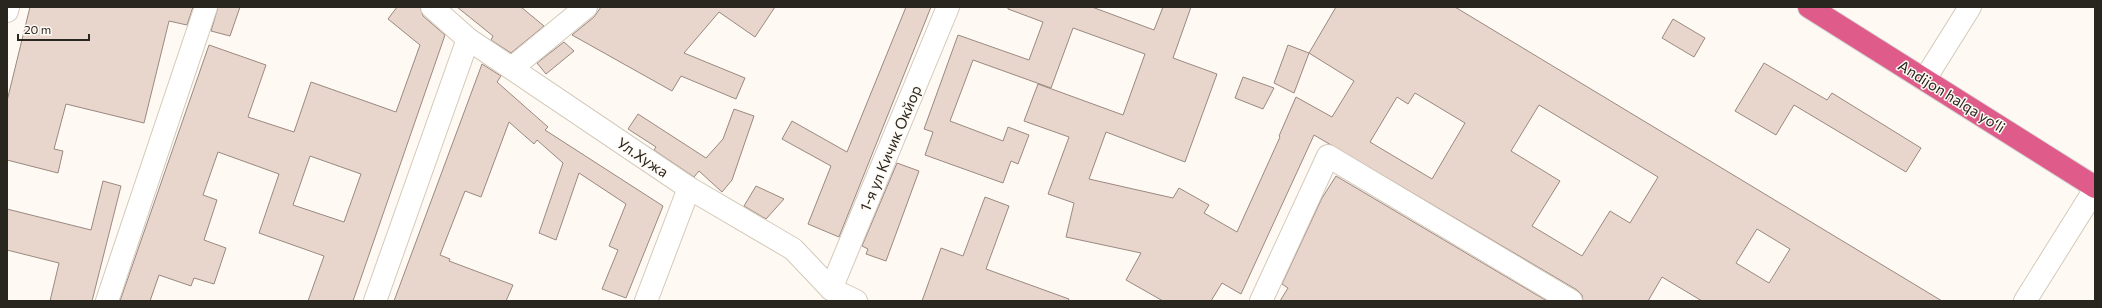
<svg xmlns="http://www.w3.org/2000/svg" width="2102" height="308" font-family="Commissioner,sans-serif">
	<rect width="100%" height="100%" fill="#fefaf3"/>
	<g fill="#e8d5cc" stroke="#9a8980" fill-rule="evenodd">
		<polygon points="30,7 193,7 187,25 169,21 144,123 66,104 54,149 63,151 58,173 7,160 7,101"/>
		<polygon points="218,7 240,7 230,36 211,31"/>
		<path d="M 397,7 L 420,7 L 423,16 L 445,35 L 353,301 L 308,301 L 324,256 L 259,233 L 279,174 L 218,152 L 203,195 L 217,200 L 204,240 L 226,248 L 214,284 L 194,278 L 191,286 L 159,275 L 150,301 L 120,301 L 209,45 L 266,65 L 248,117 L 294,132 L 311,82 L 396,112 L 420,45 L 388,19 ZM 310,156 L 361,174 L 344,222 L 293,205 Z"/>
		<polygon points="457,7 521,7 544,26 511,53 491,40 493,36"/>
		<polygon points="601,7 775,7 755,37 719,12 684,53 745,78 736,99 681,76 672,91 572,35 594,17"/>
		<polygon points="906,7 931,7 839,237 808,224 831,166 782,139 792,121 847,152"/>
		<path d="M 1008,7 L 1092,7 L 1154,30 L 1163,7 L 1191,7 L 1173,58 L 1217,74 L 1185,162 L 1106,132 L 1089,179 L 1173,198 L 1179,188 L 1209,205 L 1204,213 L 1237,232 L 1280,137 L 1279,136 L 1296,97 L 1332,117 L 1354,81 L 1309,53 L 1336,7 L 1455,7 L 1942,301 L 1702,301 L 1662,277 L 1648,301 L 1583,301 L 1582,295 L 1577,290 L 1314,135 L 1241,294 L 1222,283 L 1211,301 L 1163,301 L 1126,280 L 1141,253 L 1066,237 L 1074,203 L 1048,194 L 1069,137 L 1024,121 L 1038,84 L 1123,115 L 1145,54 L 1073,28 L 1051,88 L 973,60 L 950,121 L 1003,141 L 1008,127 L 1029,135 L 1018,164 L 1011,161 L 1003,183 L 925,155 L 933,132 L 924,129 L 958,35 L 1029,60 L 1043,22 L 1008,9 ZM 1415,93 L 1465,123 L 1432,179 L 1370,142 L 1397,97 L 1408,104 ZM 1539,105 L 1658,177 L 1630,223 L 1610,211 L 1582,256 L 1532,226 L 1560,181 L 1511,151 ZM 1757,229 L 1790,249 L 1769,283 L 1736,263 Z"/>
		<polygon points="1673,19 1705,38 1694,57 1662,38"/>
		<polygon points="564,42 574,51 546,74 537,63"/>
		<polygon points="1288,45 1309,53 1294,93 1274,83"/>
		<polygon points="1764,63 1827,100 1832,93 1921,148 1906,172 1794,105 1776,135 1735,111"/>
		<polygon points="482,64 501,76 497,82 548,127 545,130 663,206 626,298 602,289 618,250 609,246 626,204 579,173 556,240 539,233 563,163 537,140 534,144 509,122 481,197 465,191 440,255 450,259 449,261 513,285 506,301 394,301"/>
		<polygon points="1243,77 1274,88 1263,109 1235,98"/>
		<polygon points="734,109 754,116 732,180 722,192 699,171 694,177 654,150 656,147 628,129 638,114 706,158 723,139"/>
		<polygon points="897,163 919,171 886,261 866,254 868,249 862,246"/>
		<polygon points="1336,176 1547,301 1280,301 1288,288 1282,284 1322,198"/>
		<polygon points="103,181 121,186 92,301 50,301 59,263 7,250 7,209 91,230"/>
		<polygon points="756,186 784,199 766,219 744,206"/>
		<polygon points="985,197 1009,206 986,269 1069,299 1068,301 922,301 941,248 963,256"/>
	</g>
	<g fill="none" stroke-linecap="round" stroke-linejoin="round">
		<g stroke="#d4c9ba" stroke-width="24">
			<g id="minor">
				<polyline points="432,7 468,39 689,188 793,249 831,289 856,301"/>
				<polyline points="7,11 8,7"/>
				<polyline points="512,68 586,7"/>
				<polyline points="1925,79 1970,7"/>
				<polyline points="831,289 948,7"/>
				<polyline points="107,301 206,7"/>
				<polyline points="375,301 468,39"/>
				<polyline points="646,301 689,188"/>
				<polyline points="1261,301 1328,156 1571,301"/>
				<polyline points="2025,301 2095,189"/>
			</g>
		</g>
		<g stroke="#d8d8d7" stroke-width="24">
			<polyline id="highway" points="1809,7 2095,187"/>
		</g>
		<use href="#minor" stroke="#fff" stroke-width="22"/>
		<use href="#highway" stroke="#df5b89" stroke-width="22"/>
	</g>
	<g text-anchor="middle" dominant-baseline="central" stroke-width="3" stroke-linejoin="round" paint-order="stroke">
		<g font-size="15" fill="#29251f" stroke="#fefaf3">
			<text transform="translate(1952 96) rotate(32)">Andijon halqa yo‘li</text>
			<text transform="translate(890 148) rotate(-67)">1-я ул Кичик Окйор</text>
			<text transform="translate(643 157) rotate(34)">Ул.Хужа</text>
		</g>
	</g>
	<rect width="2102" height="308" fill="none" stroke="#29251f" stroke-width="16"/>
	<path d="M18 34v6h71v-6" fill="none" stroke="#29251f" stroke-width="2"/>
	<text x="24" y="34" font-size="12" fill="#29251f" stroke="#fefaf3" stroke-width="3" paint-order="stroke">20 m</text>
</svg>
